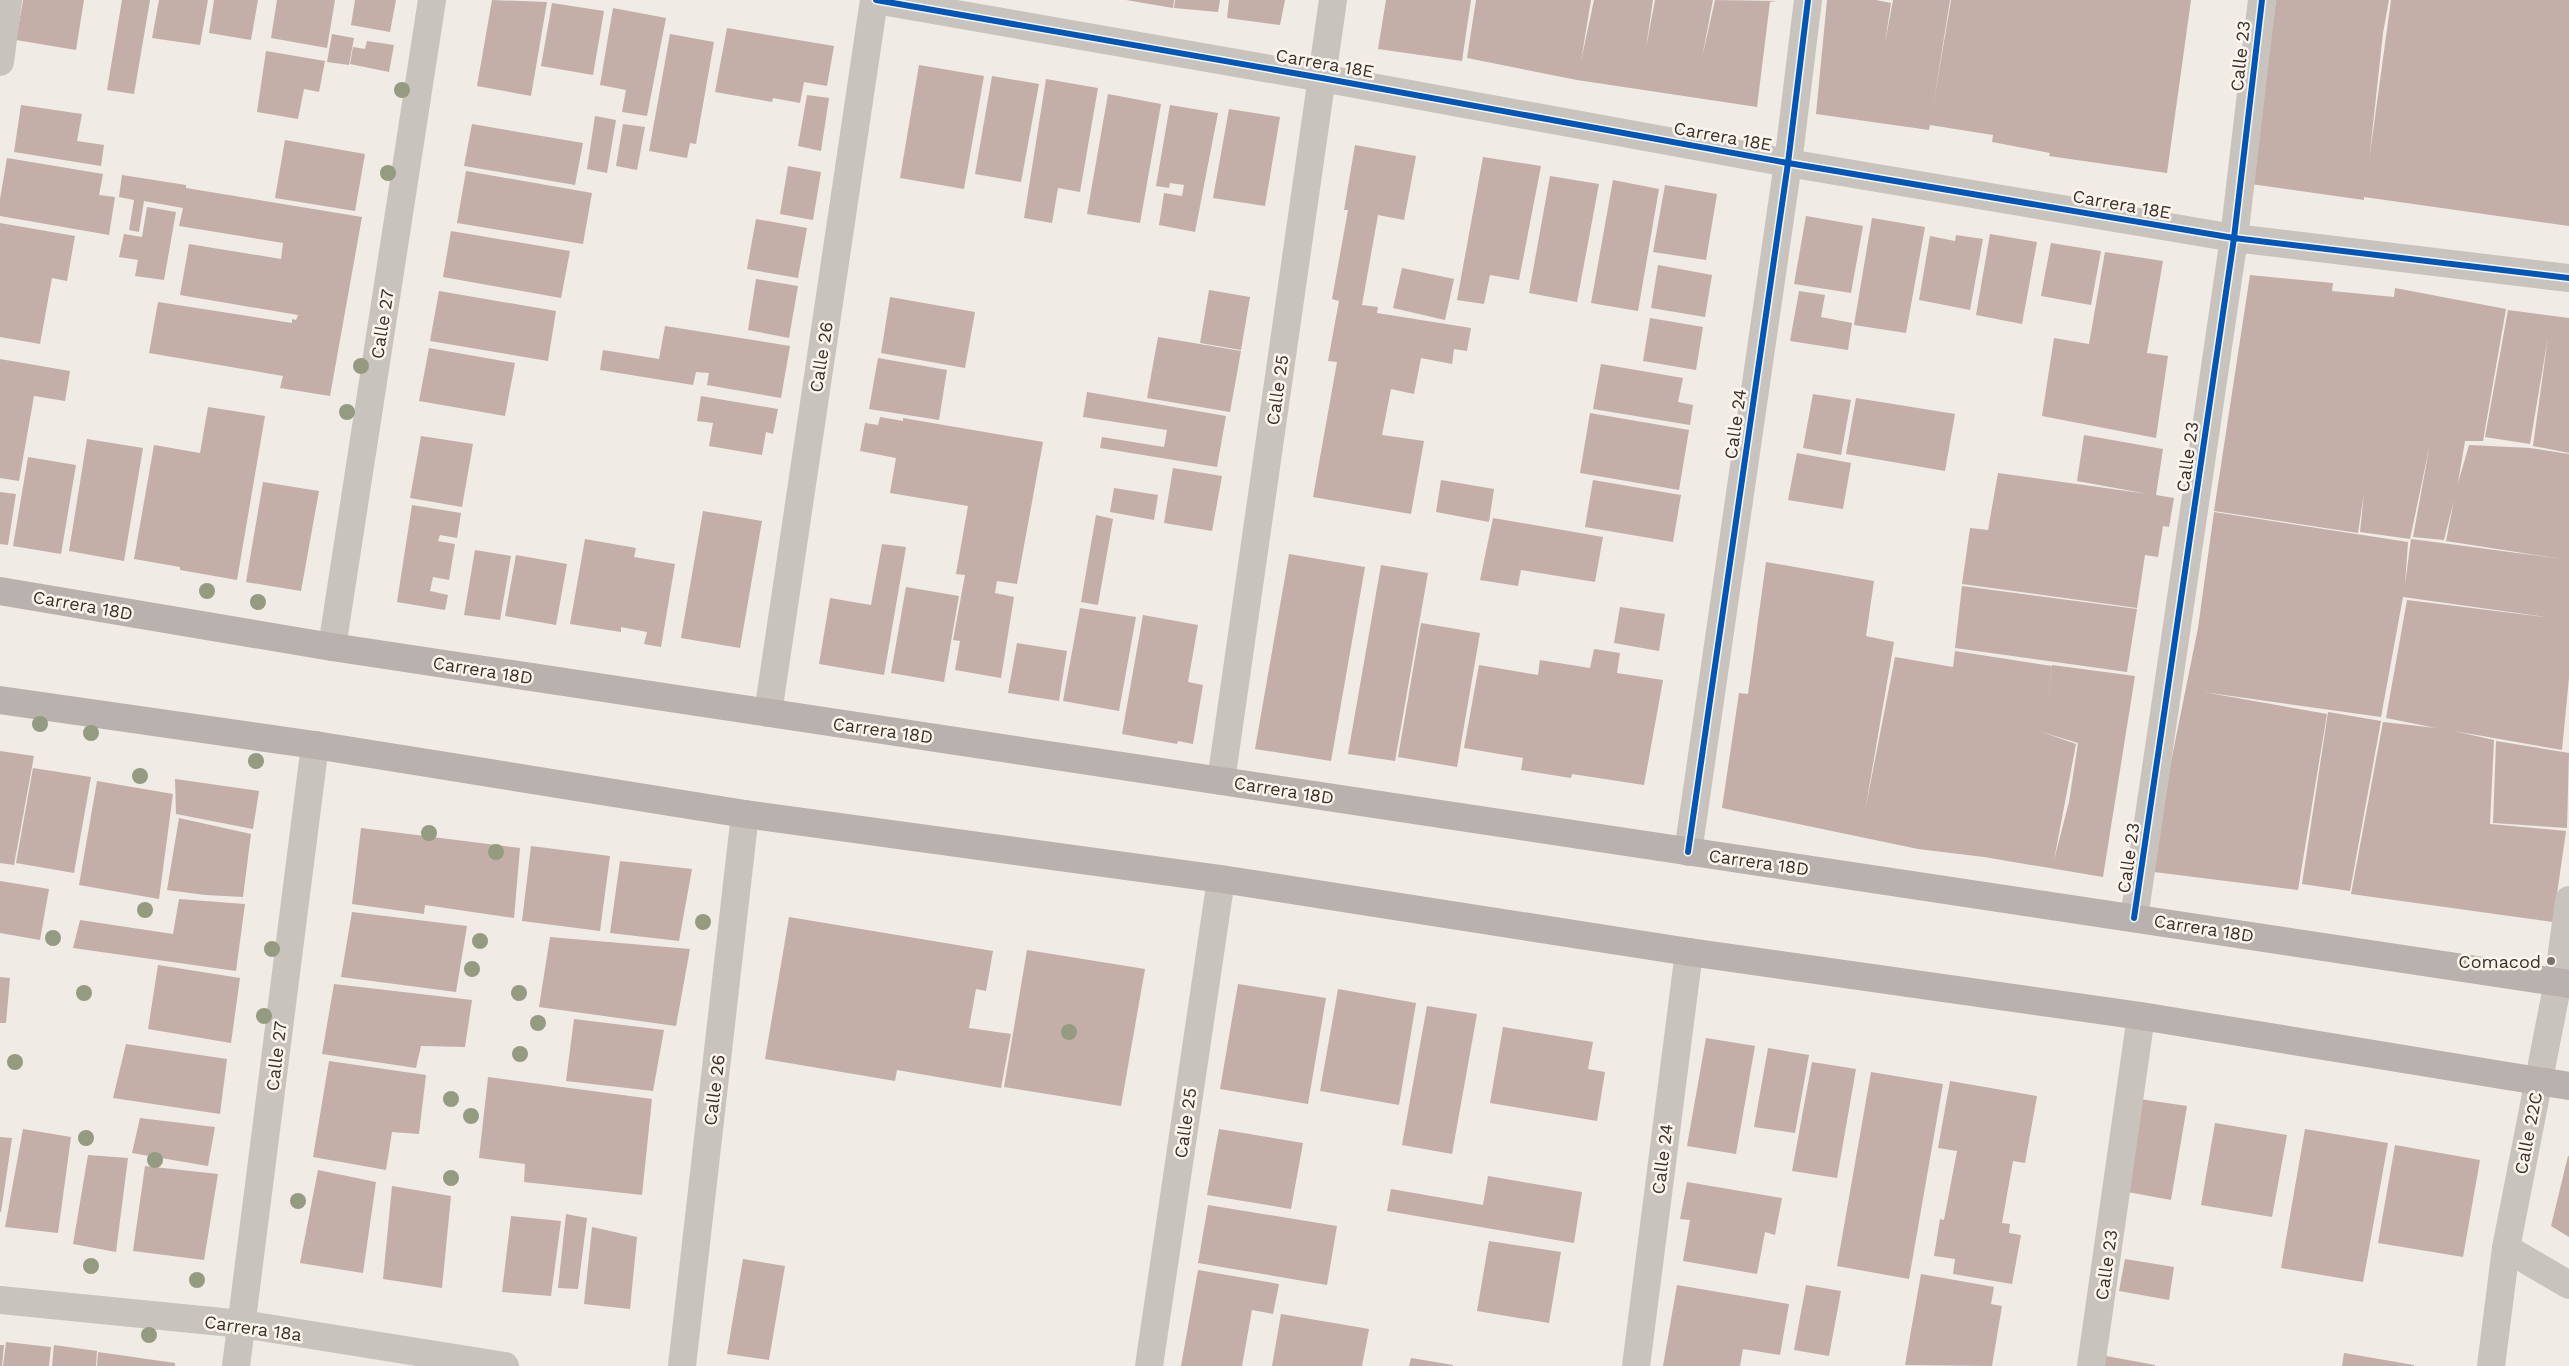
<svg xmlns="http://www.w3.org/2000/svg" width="2569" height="1366" font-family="'Work Sans',sans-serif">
	<rect width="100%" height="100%" fill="#f0ebe5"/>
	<g fill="#c3afa7" fill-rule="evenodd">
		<polygon points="23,0 84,0 76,50 16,40"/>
		<polygon points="122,0 150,0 134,94 107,90"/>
		<polygon points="159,0 208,0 200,45 152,38"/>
		<polygon points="214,0 258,0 251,40 209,33"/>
		<polygon points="277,0 335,0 327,48 271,38"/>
		<polygon points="355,0 396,0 390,32 351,25"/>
		<polygon points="492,0 547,2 531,96 477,86"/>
		<polygon points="1126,0 1174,0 1173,8"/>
		<polygon points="1175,0 1220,0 1218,12 1174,8"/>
		<polygon points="1229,0 1285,0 1280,25 1227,18"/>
		<polygon points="1386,0 1471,0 1462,61 1378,49"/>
		<polygon points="1476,0 1591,0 1581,61 1594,0 1653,0 1646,48 1655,0 1713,0 1702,58 1715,0 1777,1 1770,2 1757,107 1577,80 1467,58"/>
		<polygon points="1827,0 1876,0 1891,3 1885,43 1893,0 1950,0 1933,107 1951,0 2191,0 2167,173 2049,156 2050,153 1992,142 1993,135 1930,125 1929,130 1816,114"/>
		<polygon points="2276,0 2389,0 2383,33 2369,161 2391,0 2569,0 2569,226 2364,197 2364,200 2251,184"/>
		<polygon points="552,3 604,11 593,75 541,66"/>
		<polygon points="613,8 666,18 647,116 622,112 626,90 600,85"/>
		<polygon points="727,28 834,46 827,86 804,82 800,103 773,98 772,102 715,92"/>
		<polygon points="332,34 354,38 349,65 327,62"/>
		<polygon points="670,34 714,42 696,144 690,143 687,158 649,151"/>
		<polygon points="367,41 394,45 389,72 350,64 353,47 365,49"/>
		<polygon points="266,51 325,61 319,92 304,89 298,119 257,112"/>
		<polygon points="919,65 984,76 964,189 900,178"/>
		<polygon points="992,76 1039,84 1021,182 975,174"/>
		<polygon points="1046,79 1098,88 1080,192 1058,188 1052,223 1024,218"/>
		<polygon points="1108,94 1161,104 1140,223 1087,214"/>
		<polygon points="807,95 829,98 821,151 798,146"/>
		<polygon points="21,105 82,114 77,141 104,145 101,166 14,152"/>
		<polygon points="1170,105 1218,113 1195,232 1159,225 1164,193 1182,196 1184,185 1170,183 1169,188 1156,186"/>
		<polygon points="1229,109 1280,117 1265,206 1213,198"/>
		<polygon points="595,116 616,120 607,173 587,169"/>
		<polygon points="472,124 583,143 575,185 464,166"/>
		<polygon points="623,124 645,127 637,170 616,166"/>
		<polygon points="285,140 365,154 355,211 275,198"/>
		<polygon points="1355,145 1416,156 1404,220 1378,215 1362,305 1378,307 1377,313 1471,328 1467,351 1454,349 1452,364 1421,358 1414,394 1391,389 1382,435 1424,441 1411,514 1313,497 1337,362 1328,361 1339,301 1332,299 1348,210 1344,210"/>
		<polygon points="1483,157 1541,166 1519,280 1490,275 1484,304 1457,300"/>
		<polygon points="7,158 103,174 99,195 115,197 109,235 0,216 0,199"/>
		<polygon points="788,166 821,172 813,220 780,214"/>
		<polygon points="466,171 592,193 583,244 457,223"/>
		<polygon points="122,175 186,185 186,188 362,217 330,396 280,388 283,376 149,353 158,302 292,323 292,319 296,320 298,315 180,295 189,244 281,259 283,243 179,226 183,208 144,201 139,232 129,230 134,200 119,197"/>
		<polygon points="1550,176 1599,184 1577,302 1529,293"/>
		<polygon points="1613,180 1659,189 1638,311 1591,303"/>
		<polygon points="1665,185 1717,194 1706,260 1653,252"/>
		<polygon points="147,207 176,212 164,280 135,276 138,260 119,257 124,234 142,237"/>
		<polygon points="1806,216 1863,226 1851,293 1794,284"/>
		<polygon points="1872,218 1925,227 1906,333 1854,325"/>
		<polygon points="756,219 807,228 798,278 747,269"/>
		<polygon points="0,223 75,236 67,281 52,278 40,344 0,337"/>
		<polygon points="451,231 570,251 561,298 443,277"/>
		<polygon points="1990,234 2037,242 2022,324 1976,315"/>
		<polygon points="1956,235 1983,239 1970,310 1919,300 1930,236 1955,241"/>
		<polygon points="2051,243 2101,251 2091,305 2041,296"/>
		<polygon points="2105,252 2163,261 2147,353 2168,356 2156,438 2042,416 2054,338 2089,344"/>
		<polygon points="1658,265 1712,275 1705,317 1651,308"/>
		<polygon points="1402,268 1454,279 1445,320 1393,308"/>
		<polygon points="2250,275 2333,283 2332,291 2394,297 2395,288 2506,309 2483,441 2465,441 2458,483 2469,445 2530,448 2569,454 2569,678 2562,750 2454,731 2494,740 2490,824 2566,831 2553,922 2351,894 2383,722 2436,728 2386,718 2407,600 2545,617 2403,597 2381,717 2203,692 2327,714 2298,890 2154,872 2171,762 2198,628 2214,512 2408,542 2405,585 2411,539 2562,559 2446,541 2454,500 2444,540 2413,537 2430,444 2410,539 2360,532 2364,493 2358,533 2214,511"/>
		<polygon points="756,279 798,286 789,338 748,330"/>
		<polygon points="1209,290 1250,297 1241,350 1200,343"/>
		<polygon points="439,291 556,311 548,361 430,341"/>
		<polygon points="1799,291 1825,295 1821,317 1852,323 1848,350 1790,341"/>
		<polygon points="890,297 975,312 965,368 881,353"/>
		<polygon points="2508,310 2569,318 2569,453 2533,446 2548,337 2530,444 2485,437"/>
		<polygon points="1650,318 1703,327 1696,370 1643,361"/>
		<polygon points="665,326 790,346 781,398 707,385 709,373 696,372 693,385 600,370 603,350 659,359"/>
		<polygon points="1158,337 1241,351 1230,412 1147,398"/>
		<polygon points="429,348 515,363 505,416 419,401"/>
		<polygon points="878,358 947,370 939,420 869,409"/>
		<polygon points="0,359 70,371 65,401 34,396 19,481 0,478"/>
		<polygon points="1601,364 1683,378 1678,402 1693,405 1690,425 1593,409"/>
		<polygon points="1087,392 1226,416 1217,467 1100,448 1102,437 1164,447 1167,430 1083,417"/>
		<polygon points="1813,394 1851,400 1841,455 1803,448"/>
		<polygon points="701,396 778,409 773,434 766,432 762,455 709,446 713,423 697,421"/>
		<polygon points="1856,398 1955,414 1945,471 1846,454"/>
		<polygon points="208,407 265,416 237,580 180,570 180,567 134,559 154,445 200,453"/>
		<polygon points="1590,413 1689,430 1679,490 1580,473"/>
		<polygon points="880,417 903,421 903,418 1043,442 1017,584 997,581 995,593 1014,597 1001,678 955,670 960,641 953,640 965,575 956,574 968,506 890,493 896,458 860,451 865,423 878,425"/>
		<polygon points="2084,435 2163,449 2156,495 2174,498 2169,527 2163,526 2158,557 2145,555 2137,608 1962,584 1970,528 1988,530 1998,473 2148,494 2077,481"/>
		<polygon points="421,436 473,444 462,507 410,498"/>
		<polygon points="87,439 143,448 124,561 69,551"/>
		<polygon points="1797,453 1851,463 1843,509 1788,500"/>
		<polygon points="28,457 76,465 61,554 13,546"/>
		<polygon points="1173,468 1222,476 1212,531 1164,523"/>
		<polygon points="1441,480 1494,489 1489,522 1436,512"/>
		<polygon points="1593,480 1681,495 1673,542 1585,527"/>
		<polygon points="263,482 319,491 301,591 246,582"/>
		<polygon points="1114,488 1158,495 1154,520 1110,512"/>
		<polygon points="0,492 16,494 8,545 0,544"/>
		<polygon points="412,505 461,513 457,538 440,535 438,541 455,544 449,580 433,577 430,591 448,595 445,610 397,602"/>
		<polygon points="703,511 762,521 740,648 681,638"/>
		<polygon points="1096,515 1113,519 1098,605 1081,602"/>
		<polygon points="1493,518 1603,537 1595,582 1521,570 1518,586 1480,580"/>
		<polygon points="585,539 636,548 634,557 675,564 661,647 644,644 647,632 621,627 621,632 570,624"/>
		<polygon points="882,544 906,547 884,675 819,664 830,598 871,605"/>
		<polygon points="475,550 511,556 500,620 464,615"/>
		<polygon points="1289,554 1365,567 1331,761 1255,749"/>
		<polygon points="516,555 567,564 556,625 505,616"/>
		<path d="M 1766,562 L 1874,581 L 1866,636 L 1894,642 L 1865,811 L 1895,657 L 1953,667 L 1955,651 L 2052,666 L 2047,704 L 2052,665 L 2135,676 L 2103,877 L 1984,857 L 1918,849 L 1722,808 L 1739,693 L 1748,694 ZM 2042,732 L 2078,743 L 2069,802 L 2054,860 L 2076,744 Z"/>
		<polygon points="1381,565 1428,573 1395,761 1348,754"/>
		<polygon points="1962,586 2137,609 2127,672 1955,648"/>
		<polygon points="906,587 959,596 944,682 891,673"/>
		<polygon points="1620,607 1665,614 1659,651 1614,643"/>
		<polygon points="1080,608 1136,617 1119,711 1063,701"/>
		<polygon points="1143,615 1198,625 1188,682 1203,685 1193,744 1178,741 1177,744 1122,734"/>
		<polygon points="1421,623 1480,633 1457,767 1398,757"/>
		<polygon points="1017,643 1067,651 1059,701 1008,693"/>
		<polygon points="1594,649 1620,653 1617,673 1663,680 1644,785 1572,774 1571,778 1521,770 1523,758 1464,748 1479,665 1538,675 1540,660 1590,668"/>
		<polygon points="2328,712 2381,721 2350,891 2302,884"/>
		<polygon points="2496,741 2569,753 2567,828 2493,823"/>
		<polygon points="0,751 34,756 14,865 0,863"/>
		<polygon points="33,768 91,777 74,873 16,863"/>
		<polygon points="175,779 259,791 253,829 176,814"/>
		<polygon points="97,781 173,794 159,899 79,885"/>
		<polygon points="179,818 251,834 243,897 205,895 167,890"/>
		<polygon points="361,828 520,848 514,918 425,905 424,914 352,904"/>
		<polygon points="531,846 610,856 600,931 522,921"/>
		<polygon points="620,861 692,869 679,941 610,933"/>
		<polygon points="0,881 49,889 40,940 0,933"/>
		<polygon points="179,899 245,904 236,971 73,948 80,920 173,934"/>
		<polygon points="352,912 467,926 456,992 341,977"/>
		<polygon points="789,917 993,951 986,991 976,989 969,1028 1011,1034 1001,1088 897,1070 895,1081 765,1059"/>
		<polygon points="550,937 690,949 676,1026 539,1007"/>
		<polygon points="1027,950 1145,969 1121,1106 1004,1087"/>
		<polygon points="158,965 240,978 231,1043 148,1029"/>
		<polygon points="0,977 10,978 6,1023 0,1023"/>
		<polygon points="334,984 472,1000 465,1047 421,1046 416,1068 322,1054"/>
		<polygon points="1238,984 1326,998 1308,1104 1220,1089"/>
		<polygon points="1338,989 1416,1003 1399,1105 1320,1091"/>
		<polygon points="1427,1006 1477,1014 1452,1154 1402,1145"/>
		<polygon points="574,1019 664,1030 653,1091 566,1081"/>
		<polygon points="1503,1027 1593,1042 1588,1069 1605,1072 1597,1121 1490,1103"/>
		<polygon points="1706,1038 1755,1046 1736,1154 1687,1146"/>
		<polygon points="126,1044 227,1059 220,1114 113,1098"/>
		<polygon points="1768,1048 1809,1055 1795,1133 1754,1127"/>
		<polygon points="329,1061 426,1075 419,1134 392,1132 386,1170 313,1157"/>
		<polygon points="1812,1062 1856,1069 1837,1178 1792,1171"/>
		<polygon points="1871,1072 1943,1084 1909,1279 1837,1266"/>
		<polygon points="488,1077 652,1099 642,1195 524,1182 525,1164 479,1158"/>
		<polygon points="1950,1081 2037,1096 2025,1163 2013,1161 2002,1223 2010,1224 2009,1233 2021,1235 2012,1284 1953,1274 1955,1259 1934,1256 1940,1219 1944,1220 1957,1151 1938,1148"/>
		<polygon points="2133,1098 2187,1106 2171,1200 2117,1190"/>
		<polygon points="140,1118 215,1127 208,1166 132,1153"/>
		<polygon points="2215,1123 2287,1135 2272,1217 2201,1205"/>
		<polygon points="23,1129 71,1137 58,1233 5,1227"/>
		<polygon points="1219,1129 1303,1143 1291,1209 1207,1195"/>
		<polygon points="2305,1129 2388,1143 2363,1282 2281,1268"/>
		<polygon points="0,1137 12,1138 1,1212 0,1212"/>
		<polygon points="2395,1145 2480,1160 2463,1257 2378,1243"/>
		<polygon points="88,1155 128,1158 116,1252 73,1244"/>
		<polygon points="2568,1156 2569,1156 2569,1237 2551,1226"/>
		<polygon points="145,1166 218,1174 204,1260 133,1251"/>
		<polygon points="318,1170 376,1182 363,1273 300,1263"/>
		<polygon points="1488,1176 1582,1192 1574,1243 1387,1211 1391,1189 1483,1205"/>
		<polygon points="1687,1182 1782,1198 1775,1235 1765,1232 1757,1274 1683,1261 1690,1220 1680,1219"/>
		<polygon points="392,1186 451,1196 442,1288 383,1279"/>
		<polygon points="1208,1205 1337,1226 1327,1285 1198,1263"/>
		<polygon points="566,1214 587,1218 578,1289 558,1288"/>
		<polygon points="511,1216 561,1221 551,1296 502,1292"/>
		<polygon points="592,1227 637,1237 630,1309 584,1304"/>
		<polygon points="1489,1241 1561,1252 1549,1323 1477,1311"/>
		<polygon points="743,1259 785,1266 769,1360 727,1354"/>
		<polygon points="2125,1259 2174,1267 2169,1300 2119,1291"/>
		<polygon points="1198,1270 1279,1284 1273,1314 1252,1310 1242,1366 1181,1366"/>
		<polygon points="1921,1274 1994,1287 1991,1304 2002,1306 1992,1366 1905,1365"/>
		<polygon points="1677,1285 1789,1304 1780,1355 1743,1349 1740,1366 1663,1366"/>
		<polygon points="1806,1285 1841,1291 1829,1356 1794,1350"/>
		<polygon points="1281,1314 1369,1329 1362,1366 1272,1366"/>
		<polygon points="6,1342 51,1347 49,1366 3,1366"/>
		<polygon points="0,1345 4,1345 2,1366 0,1366"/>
		<polygon points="54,1345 97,1351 96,1366 52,1366"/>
		<polygon points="98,1352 175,1363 175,1366 97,1366"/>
		<polygon points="2344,1353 2414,1365 2414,1366 2342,1366"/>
		<polygon points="2106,1356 2155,1365 2155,1366 2104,1366"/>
		<polygon points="1411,1358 1453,1365 1453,1366 1409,1366"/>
	</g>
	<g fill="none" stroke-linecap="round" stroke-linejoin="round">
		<g stroke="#c9c3be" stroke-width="28">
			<polyline points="876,0 1322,78 1788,163 2234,238 2569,278"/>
			<polyline points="0,62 8,0"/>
			<polyline points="332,647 432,0"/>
			<polyline points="768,713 874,0"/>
			<polyline points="1221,781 1333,0"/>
			<polyline points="1688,852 1788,163 1808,0"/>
			<polyline points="2134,918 2234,238 2262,0"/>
			<polyline points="2506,1248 2569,1285"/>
			<polyline points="0,1300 242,1324 505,1366"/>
			<polyline points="236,1366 315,745"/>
			<polyline points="682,1366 745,814"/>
			<polyline points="1149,1366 1221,879"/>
			<polyline points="1636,1366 1689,952"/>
			<polyline points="2091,1366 2141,1016"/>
			<polyline points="2491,1366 2506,1248 2558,982 2569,900"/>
		</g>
		<g stroke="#b8b1ad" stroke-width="28">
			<polyline points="0,591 332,647 2569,984"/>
			<polyline points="0,700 315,745 745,814 1221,879 1689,952 2141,1016 2569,1086"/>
		</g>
		<g stroke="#fbf5ee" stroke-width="9">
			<g id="cycleway">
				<polyline points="876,0 1322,78 1788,163 2234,238 2569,278"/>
				<polyline points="1688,852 1788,163 1808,0"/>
				<polyline points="2134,918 2234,238 2262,0"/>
			</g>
		</g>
		<use href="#cycleway" stroke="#0057b8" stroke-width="6"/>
	</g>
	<g fill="#959b80">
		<circle cx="402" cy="90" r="8"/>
		<circle cx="388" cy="173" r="8"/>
		<circle cx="361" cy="366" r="8"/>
		<circle cx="347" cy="412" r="8"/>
		<circle cx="207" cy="591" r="8"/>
		<circle cx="258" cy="602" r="8"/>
		<circle cx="40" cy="724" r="8"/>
		<circle cx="91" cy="733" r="8"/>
		<circle cx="256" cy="761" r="8"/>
		<circle cx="140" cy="776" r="8"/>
		<circle cx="429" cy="833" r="8"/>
		<circle cx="496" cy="852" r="8"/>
		<circle cx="145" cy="910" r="8"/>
		<circle cx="703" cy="922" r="8"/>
		<circle cx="53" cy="938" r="8"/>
		<circle cx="480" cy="941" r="8"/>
		<circle cx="272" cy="949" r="8"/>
		<circle cx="472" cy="969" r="8"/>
		<circle cx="84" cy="993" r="8"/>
		<circle cx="519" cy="993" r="8"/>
		<circle cx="264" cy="1016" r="8"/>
		<circle cx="538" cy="1023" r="8"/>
		<circle cx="1069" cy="1032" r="8"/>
		<circle cx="520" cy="1054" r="8"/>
		<circle cx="15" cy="1062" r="8"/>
		<circle cx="451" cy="1099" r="8"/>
		<circle cx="471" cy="1116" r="8"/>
		<circle cx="86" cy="1138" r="8"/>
		<circle cx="155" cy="1160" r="8"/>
		<circle cx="451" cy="1178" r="8"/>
		<circle cx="298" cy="1201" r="8"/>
		<circle cx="91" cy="1266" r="8"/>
		<circle cx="197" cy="1280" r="8"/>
		<circle cx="149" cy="1335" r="8"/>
	</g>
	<circle fill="#7a716c" stroke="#fbf5ee" stroke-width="2" cx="2551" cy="961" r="5"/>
	<g text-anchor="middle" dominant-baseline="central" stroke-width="5" stroke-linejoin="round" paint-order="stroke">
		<g font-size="18" fill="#3b302b" stroke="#fbf5ee">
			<text transform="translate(2240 56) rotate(-84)">Calle 23</text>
			<text transform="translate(1325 63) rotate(10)">Carrera 18E</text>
			<text transform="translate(1723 136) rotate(10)">Carrera 18E</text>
			<text transform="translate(2122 204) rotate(10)">Carrera 18E</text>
			<text transform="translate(382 324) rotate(-81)">Calle 27</text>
			<text transform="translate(821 357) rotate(-81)">Calle 26</text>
			<text transform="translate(1277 390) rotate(-82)">Calle 25</text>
			<text transform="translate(1735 424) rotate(-82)">Calle 24</text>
			<text transform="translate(2187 457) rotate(-82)">Calle 23</text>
			<text transform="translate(83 605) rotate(10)">Carrera 18D</text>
			<text transform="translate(483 670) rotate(9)">Carrera 18D</text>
			<text transform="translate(883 730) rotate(8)">Carrera 18D</text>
			<text transform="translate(1284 790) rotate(9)">Carrera 18D</text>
			<text transform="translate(2128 858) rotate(-82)">Calle 23</text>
			<text transform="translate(1759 862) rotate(8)">Carrera 18D</text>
			<text transform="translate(2204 928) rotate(9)">Carrera 18D</text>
			<text transform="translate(276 1056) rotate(-83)">Calle 27</text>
			<text transform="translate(714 1090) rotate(-83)">Calle 26</text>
			<text transform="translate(1185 1123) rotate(-82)">Calle 25</text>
			<text transform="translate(2528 1133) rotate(-79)">Calle 22C</text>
			<text transform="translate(1662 1159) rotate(-83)">Calle 24</text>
			<text transform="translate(2106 1265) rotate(-82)">Calle 23</text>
			<text transform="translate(253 1328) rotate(8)">Carrera 18a</text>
		</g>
		<g font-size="18" fill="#3b302b" stroke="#fbf5ee" text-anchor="end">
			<text x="2541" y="961">Comacod</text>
		</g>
	</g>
</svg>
